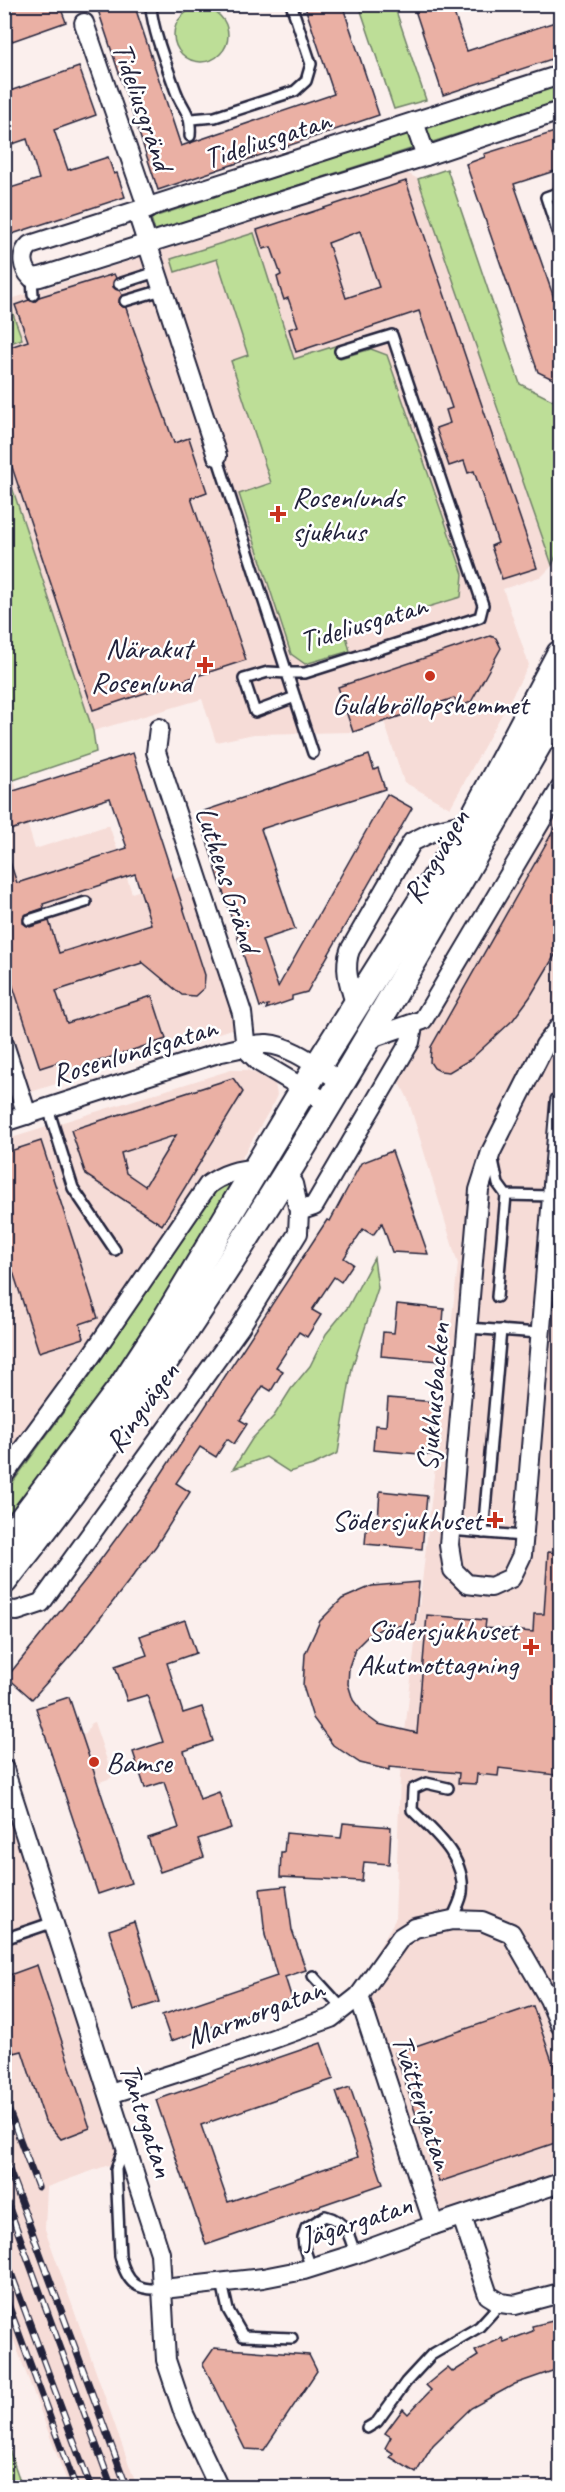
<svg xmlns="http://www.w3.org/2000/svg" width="565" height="2492" font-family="Caveat,sans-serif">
	<rect width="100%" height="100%" fill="#fbefed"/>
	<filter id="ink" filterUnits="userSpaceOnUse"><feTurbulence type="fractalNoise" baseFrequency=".0167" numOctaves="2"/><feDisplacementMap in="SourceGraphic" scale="12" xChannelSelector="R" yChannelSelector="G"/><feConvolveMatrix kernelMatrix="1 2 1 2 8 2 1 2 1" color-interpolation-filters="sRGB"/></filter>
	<g filter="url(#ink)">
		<g fill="#f6dcd7">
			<polygon points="405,172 418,179 552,566 542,576 503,589 529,665 450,808 404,782 384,721 353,732 254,734 216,742 202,699 93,731 5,463 4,345 22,338 8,300"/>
			<polygon points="560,769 560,2180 435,2226 354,1991 395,1920 400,1776 458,1264 408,1099 390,1062"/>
			<polygon points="14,780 35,849 109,825 132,893 195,872 241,1026 5,1100 4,783"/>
			<polygon points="231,1070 247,1070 261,1075 275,1083 277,1095 272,1106 229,1180 217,1187 91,1374 5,1493 5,1140"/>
			<polygon points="94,1722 112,1775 111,1778 97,1783 73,1738 86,1734 91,1723"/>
			<polygon points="4,1763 131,2157 47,2187 45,2229 137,2487 69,2487 5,2317"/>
		</g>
		<g fill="#bdde97" stroke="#708069" stroke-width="1.5">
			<polygon points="359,5 394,5 426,100 394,109"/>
			<circle cx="201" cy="35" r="27"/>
			<polygon points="560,82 560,101 155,231 151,218"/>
			<polygon points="447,169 520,384 560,404 560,547 552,565 418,179"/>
			<polygon points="254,233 294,359 335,346 340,358 371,349 387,355 463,574 461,597 345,632 350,651 305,664 291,654 239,494 271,483 231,361 248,355 217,259 175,272 171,259"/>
			<polygon points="8,300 22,339 5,345 5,301"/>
			<polygon points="4,463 93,731 96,752 5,783"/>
			<polygon points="229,1180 233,1184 110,1384 5,1523 5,1493 91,1374 217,1187"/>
			<polygon points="374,1258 378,1288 352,1368 338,1453 313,1465 289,1472 266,1457 233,1469 252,1439 274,1416 291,1389 310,1366 326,1334 348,1307"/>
			<polygon points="4,2437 5,2437 22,2487 5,2487"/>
		</g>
		<g fill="#eab0a4" stroke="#22223b" stroke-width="1.5" fill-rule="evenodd">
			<polygon points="4,4 59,4 66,22 4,44"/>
			<polygon points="96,4 134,4 181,146 334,94 304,4 342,4 379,115 158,190"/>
			<polygon points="413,4 451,4 467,51 561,20 561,56 443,95"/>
			<polygon points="79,67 96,115 54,130 68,170 108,157 114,174 117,173 125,197 9,235 4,223 4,190 39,179 27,139 4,147 4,93"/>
			<polygon points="561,130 561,169 514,184 561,318 561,383 538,372 466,164 485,157 484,154"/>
			<path d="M 406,181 L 537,568 L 502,579 L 491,546 L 498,543 L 474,471 L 468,473 L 464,461 L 449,466 L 436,428 L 450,423 L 446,410 L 452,408 L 419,311 L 296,352 L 289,329 L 298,326 L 288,298 L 284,300 L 280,288 L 277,277 L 281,275 L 271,247 L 263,249 L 257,230 ZM 360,231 L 379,287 L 346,298 L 328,243 Z"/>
			<polygon points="114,274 116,278 113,287 120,291 122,295 119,303 126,308 174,443 189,438 207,492 191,498 246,660 93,710 4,443 4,349 28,341 15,305 29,300 34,302 39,297"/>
			<polygon points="490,636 496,638 501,648 471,702 464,705 457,703 454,698 353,732 338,687"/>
			<path d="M 133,753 L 205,975 L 204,988 L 195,996 L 182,995 L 141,961 L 142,963 L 56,991 L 67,1023 L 152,996 L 166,1039 L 69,1071 L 65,1060 L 40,1068 L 4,959 L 4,856 L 8,856 L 17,883 L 127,848 L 110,798 L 4,832 L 4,794 ZM 135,874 L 151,924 L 59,953 L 49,921 L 30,927 L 23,923 L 24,915 L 44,908 L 43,904 Z"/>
			<polygon points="369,755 374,770 378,768 385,789 261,829 295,929 262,940 278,987 387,794 412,808 307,992 292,996 292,1000 266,1009 268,1005 260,1007 198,813"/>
			<polygon points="561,817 561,945 530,997 513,1020 471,1059 449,1072 440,1071 434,1068 430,1062 431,1047"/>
			<path d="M 233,1078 L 243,1092 L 162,1225 L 86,1175 L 71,1130 ZM 176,1135 L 145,1186 L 126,1173 L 121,1153 Z"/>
			<polygon points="41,1141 98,1318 80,1324 84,1338 39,1352 4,1244 4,1153"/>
			<polygon points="392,1151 428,1254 392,1252 382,1223 373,1235 363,1229 344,1258 353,1264 341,1282 334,1277 312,1310 321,1315 307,1337 299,1332 276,1367 283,1371 271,1391 263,1386 240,1420 247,1424 234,1444 227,1439 216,1457 200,1447 176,1483 190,1492 156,1546 74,1652 32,1699 7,1677 87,1578 143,1502 327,1220 330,1221 361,1163"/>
			<polygon points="397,1304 444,1309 440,1361 381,1356 383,1332 394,1333"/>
			<polygon points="388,1398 436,1402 431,1455 373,1450 375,1425 386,1426"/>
			<polygon points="380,1491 427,1496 422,1549 365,1544 367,1520 378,1520"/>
			<polygon points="548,1552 561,1553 561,1720 555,1775 499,1768 498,1776 477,1774 476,1784 458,1783 459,1773 389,1767 389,1770 360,1763 333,1745 313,1718 303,1686 305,1654 320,1621 342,1599 372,1586 419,1582 415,1624 385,1627 369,1635 355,1649 349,1667 348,1684 353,1700 363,1713 378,1724 417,1733 427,1615 486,1620 485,1628 533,1632 534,1614 544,1614"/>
			<polygon points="185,1620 196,1653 167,1663 183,1713 202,1707 213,1741 184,1751 200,1799 219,1792 231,1828 198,1839 204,1857 160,1872 148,1838 179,1828 164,1782 145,1788 133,1752 163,1742 147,1695 127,1701 115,1666 147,1655 140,1636"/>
			<polygon points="69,1697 131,1883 98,1894 36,1708"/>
			<polygon points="343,1823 391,1827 389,1864 364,1862 362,1881 280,1877 281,1852 284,1852 286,1833 341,1838"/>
			<polygon points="286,1886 292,1930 306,1970 285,1977 292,1999 171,2041 162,2015 277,1976 265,1935 260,1889"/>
			<polygon points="134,1922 159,2002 134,2010 109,1930"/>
			<polygon points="37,1965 90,2128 61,2139 45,2121 22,2051 14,2053 4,2025 4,1977"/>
			<polygon points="533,2006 561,2087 561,2141 439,2182 395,2053"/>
			<polygon points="321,2043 334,2079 201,2125 228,2202 358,2157 336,2092 350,2087 383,2184 206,2245 156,2100"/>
			<polygon points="561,2319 561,2368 515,2384 471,2408 433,2445 416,2473 390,2457 393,2453 385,2448 391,2437 385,2433 403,2409 408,2414 431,2390 426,2385 448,2367 453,2372 478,2356 475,2351 502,2338 504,2342 533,2331 532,2326"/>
			<polygon points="214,2348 309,2355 317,2371 264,2450 245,2449 224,2407 203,2364"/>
		</g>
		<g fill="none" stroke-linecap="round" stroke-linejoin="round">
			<g stroke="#22223b" stroke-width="14">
				<g id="service">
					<path d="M 155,4 L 151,8 C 154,35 166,63 175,89 C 182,110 192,111 190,136"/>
					<polyline points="191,119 215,117 295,91 306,81 311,64 291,4"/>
					<polyline points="560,192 546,197 560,240"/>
					<polyline points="32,278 33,295"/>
					<polyline points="119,284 156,272"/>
					<polyline points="125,301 162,290"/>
					<polyline points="217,456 287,673 305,673 480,617 483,605 392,335 340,351"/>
					<polyline points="295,697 255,712 244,679 268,672 287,673 313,753"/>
					<polyline points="29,920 86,902"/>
					<polyline points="48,1108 73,1188 115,1250"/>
					<polyline points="493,1160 498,1184 506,1195 552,1196"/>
					<polyline points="497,1297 506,1195"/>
					<polyline points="468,1328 539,1333"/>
					<polyline points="450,1530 523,1536"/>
					<polyline points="483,1533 501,1330"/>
					<path d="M 448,1788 L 426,1783 L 413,1789 L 412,1810 C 434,1832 466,1857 462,1893 C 461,1901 455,1911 452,1920"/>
					<polyline points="4,1939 54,1922"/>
					<polyline points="313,1976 344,2010"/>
					<path d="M 124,2147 L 116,2169 L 120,2256 C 127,2284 137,2291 163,2289"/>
					<path d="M 311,2268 L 304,2247 L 303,2238 L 306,2228 L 325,2216 C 346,2221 350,2236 355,2254"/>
					<polyline points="222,2283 228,2310 243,2336 292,2338"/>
					<polyline points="367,2428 377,2422 406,2382 431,2355 479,2327 501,2303"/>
				</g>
			</g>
			<g stroke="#22223b" stroke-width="22">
				<g id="minor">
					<polyline points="84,23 148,209"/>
					<path d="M 560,75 L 30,245 C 20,254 22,268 32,278 L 40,277 L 426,156 L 560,111"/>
					<polyline points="414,122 426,156"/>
					<polyline points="137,212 217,456"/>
					<polyline points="159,728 156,752 242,1013 246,1049"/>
					<path d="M 356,1006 C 350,987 343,969 350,950 L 412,842 L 434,831 L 471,822"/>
					<polyline points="560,1026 545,1045 491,1152 479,1190 449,1545 453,1570 467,1584 491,1587 511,1578 522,1555 560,1101"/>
					<polyline points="368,1039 423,1020 560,789"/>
					<polyline points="4,1044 27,1115"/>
					<polyline points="246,1049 259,1062 328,1103"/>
					<path d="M 4,1122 L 221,1052 C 233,1050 256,1043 267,1044 C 293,1046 320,1069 342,1082"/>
					<polyline points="299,1211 314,1206 410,1042 413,1026"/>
					<path d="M 4,1475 L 91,1356 L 208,1185 C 224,1173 238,1170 258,1168"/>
					<polyline points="4,1610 17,1611 41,1603 240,1327 298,1233 299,1211 293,1184 285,1174"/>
					<polyline points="4,1769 160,2253 166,2360 184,2414 219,2488"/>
					<polyline points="359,1996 434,2225"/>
					<polyline points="110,2094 201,2065 331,2018 359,1996 401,1937 415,1928 452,1920 482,1921 511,1933 549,1999 560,2025"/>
					<polyline points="462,2217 488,2295 501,2303 515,2305 560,2293"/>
					<polyline points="163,2289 263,2278 304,2270 355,2254 434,2225 560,2183"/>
				</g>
			</g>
			<g stroke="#22223b" stroke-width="30">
				<g id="secondary">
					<polyline points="4,1544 121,1388 166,1319 317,1067 471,822 560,654"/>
					<path d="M 4,1581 C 220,1309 388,1005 560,706"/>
				</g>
			</g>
			<use href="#service" stroke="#fff" stroke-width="9"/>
			<use href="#minor" stroke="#fff" stroke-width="18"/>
			<use href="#secondary" stroke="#fff" stroke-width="26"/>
			<g stroke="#22223b" stroke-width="7">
				<g id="rail">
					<polyline points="4,2098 38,2187"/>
					<polyline points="4,2156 127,2488"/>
					<polyline points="4,2194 112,2488"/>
					<polyline points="4,2254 91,2488"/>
					<polyline points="4,2293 76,2488"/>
				</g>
			</g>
			<use href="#rail" stroke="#fff" stroke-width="4.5" stroke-dasharray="14" stroke-linecap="butt"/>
		</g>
	</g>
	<g fill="#c8321e" stroke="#fff" stroke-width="2">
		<path d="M275 505h6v6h6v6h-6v6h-6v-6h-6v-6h6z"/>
		<path d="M202 656h6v6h6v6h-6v6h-6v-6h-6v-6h6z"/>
		<circle cx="430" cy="676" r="6"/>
		<path d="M492 1511h6v6h6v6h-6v6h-6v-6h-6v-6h6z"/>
		<path d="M528 1638h6v6h6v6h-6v6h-6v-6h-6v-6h6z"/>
		<circle cx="94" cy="1762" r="6"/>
	</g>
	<g text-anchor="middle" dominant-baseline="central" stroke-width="5" stroke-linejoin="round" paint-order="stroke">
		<g font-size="30" fill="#22223b" stroke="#fff">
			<text transform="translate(143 106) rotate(71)">Tideliusgränd</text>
			<text transform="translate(267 139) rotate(-18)">Tideliusgatan</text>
			<text transform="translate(363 623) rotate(-17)">Tideliusgatan</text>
			<text transform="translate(436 856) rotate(-60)">Ringvägen</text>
			<text transform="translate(228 879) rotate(72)">Luthens Gränd</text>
			<text transform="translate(134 1051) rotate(-17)">Rosenlundsgatan</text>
			<text transform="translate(433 1397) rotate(-85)">Sjukhusbacken</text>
			<text transform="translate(142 1407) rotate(-54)">Ringvägen</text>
			<text transform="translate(255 2013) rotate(-21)">Marmorgatan</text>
			<text transform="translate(423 2102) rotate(72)">Tvätterigatan</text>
			<text transform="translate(147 2120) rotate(72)">Tantogatan</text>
			<text transform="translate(356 2221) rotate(-18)">Jägargatan</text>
		</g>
		<g font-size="30" fill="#22223b" stroke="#fff" text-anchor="end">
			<text x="292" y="497" text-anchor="start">Rosenlunds<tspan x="292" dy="34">sjukhus</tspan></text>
			<text x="192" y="648">Närakut<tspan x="192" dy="34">Rosenlund</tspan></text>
			<text x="430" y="704" text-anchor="middle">Guldbröllopshemmet</text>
			<text x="482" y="1520">Södersjukhuset</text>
			<text x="518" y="1630">Södersjukhuset<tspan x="518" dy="34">Akutmottagning</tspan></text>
			<text x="106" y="1762" text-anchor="start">Bamse</text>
		</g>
	</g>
	<rect width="565" height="2492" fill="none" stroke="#fff" stroke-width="24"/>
	<rect x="12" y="12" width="541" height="2468" fill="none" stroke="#22223b" stroke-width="2" filter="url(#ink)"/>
</svg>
